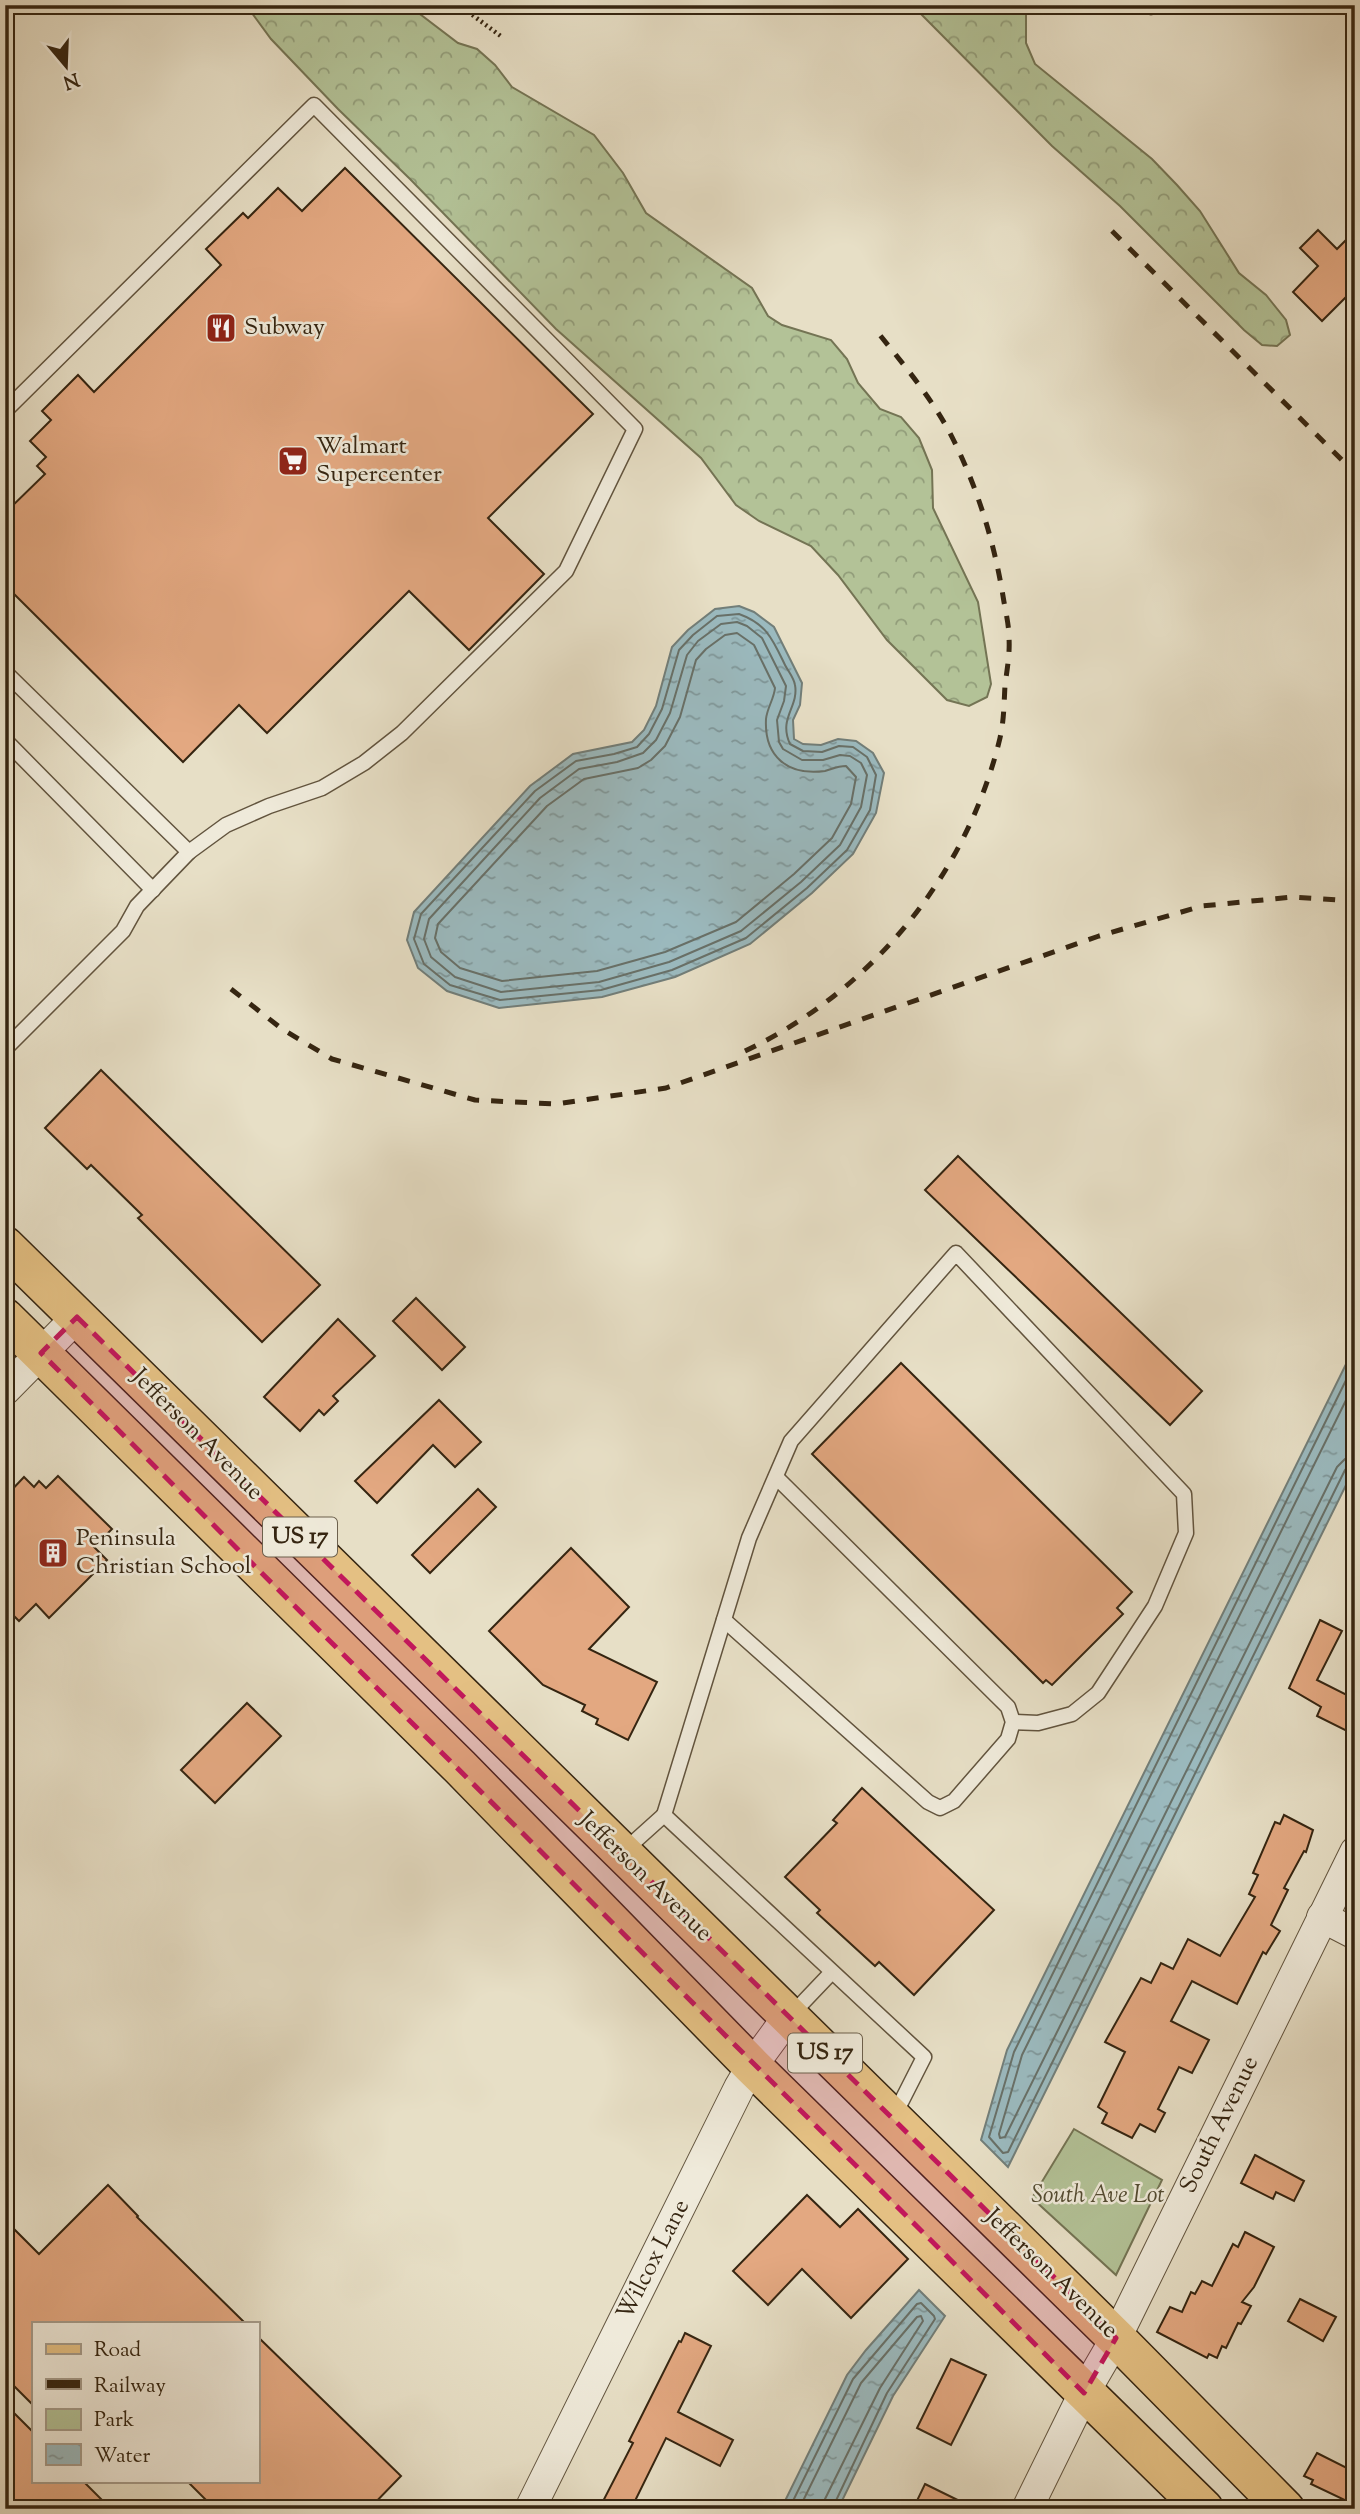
<svg xmlns="http://www.w3.org/2000/svg" width="1360" height="2514" font-family="'Sorts Mill Goudy',serif">
	<defs>
		<pattern id="forest-crowns" width="20" height="18" patternUnits="userSpaceOnUse" patternTransform="scale(1.75)"><rect width="20" height="18" fill="#b3c297"/><path d="M2 6a3 3 0 1 1 6 0M12 15a3 3 0 1 1 6 0" fill="none" stroke="#929d7a"/></pattern>
		<pattern id="water-ripples" width="26" height="14" patternUnits="userSpaceOnUse" patternTransform="scale(1.75)"><rect width="26" height="14" fill="#9bbabf"/><path d="M2 4q2-2 4 0t4 0M15 11q2-2 4 0t4 0" fill="none" stroke="#7f979a"/></pattern>
	</defs>
	<rect width="100%" height="100%" fill="#e7dfc6"/>
	<filter id="stains"><feTurbulence type="fractalNoise" baseFrequency=".00286" numOctaves="4"/><feColorMatrix values="0 0 0 0 .2 0 0 0 0 .09 0 0 0 0 .02 0 0 0 .5 -.17"/></filter>
	<radialGradient id="worn" r=".72"><stop offset=".6" stop-color="#630" stop-opacity="0"/><stop offset="1" stop-color="#630" stop-opacity=".3"/></radialGradient>
	<g fill="url(#forest-crowns)" stroke="#747454" stroke-width="2">
		<polygon points="246,5 408,5 458,43 477,49 495,65 512,87 594,135 623,173 646,213 752,288 768,316 782,325 831,340 847,359 858,383 880,409 901,417 919,438 932,470 933,508 978,602 991,684 987,697 969,706 947,700 887,640 838,575 811,546 759,521 736,505 701,458 556,329 410,179 338,109 271,39"/>
		<polygon points="912,5 1026,5 1026,43 1035,64 1152,159 1177,185 1200,211 1239,273 1266,295 1286,320 1290,335 1277,346 1262,345 1244,330 1120,206 1052,146"/>
	</g>
	<polygon fill="#b3c297" stroke="#747454" stroke-width="2" points="1074,2129 1162,2180 1116,2275 1032,2198"/>
	<g fill="url(#water-ripples)" stroke="#727e79" stroke-width="2">
		<polygon points="739,606 754,612 774,627 802,683 800,705 793,720 794,739 803,744 821,745 838,739 856,741 873,753 884,773 876,813 853,854 812,893 750,944 675,977 602,997 499,1008 447,991 418,968 407,940 414,912 530,786 573,754 632,742 644,730 656,706 672,647 688,630 715,609"/>
		<polygon points="1355,1346 1355,1467 1008,2167 981,2140 1007,2050"/>
		<polygon points="919,2290 945,2316 893,2396 838,2509 781,2509 847,2375 866,2350"/>
	</g>
	<g fill="none" stroke-linecap="round" stroke-linejoin="round">
		<g stroke="#687068" stroke-width="2">
			<path d="M 739,614 C 767,624 773,640 785,665 C 788,671 794,678 795,685 C 799,707 778,718 790,744 L 803,751 L 822,752 L 839,746 L 853,747 L 867,757 L 876,775 L 870,810 L 847,850 L 807,888 L 746,938 L 672,970 L 601,990 L 500,1000 L 450,985 L 424,964 L 414,939 L 421,914 L 535,791 L 576,761 L 614,754 L 637,747 L 649,734 L 662,709 L 679,650 L 693,635 L 717,616 Z"/>
			<polygon points="737,622 747,626 762,638 786,686 784,701 777,720 779,742 783,749 802,760 823,760 840,755 850,756 861,763 867,775 861,807 840,845 801,882 741,931 669,962 599,982 501,992 455,977 431,957 424,939 429,919 540,798 579,769 617,762 643,753 656,740 670,713 687,655 698,641 721,624"/>
			<path d="M 737,633 L 754,645 L 775,688 C 774,699 767,708 766,719 C 764,757 788,776 825,771 C 832,769 838,766 846,766 L 856,777 L 851,804 L 832,838 L 794,874 L 736,922 L 665,952 L 597,971 L 502,981 L 460,968 L 441,952 L 435,938 L 438,924 L 547,806 L 584,779 L 638,768 L 651,760 L 665,746 L 680,717 L 696,660 L 706,649 L 725,635 Z"/>
			<polyline points="1355,1362 1014,2052 989,2137 1003,2153 1008,2152 1345,1470 1349,1466 1355,1466"/>
			<polyline points="1355,1382 1022,2055 999,2134 1000,2138 1005,2137 1337,1467 1345,1459 1355,1457"/>
			<polyline points="789,2509 853,2379 917,2304 921,2303 934,2316 935,2319 887,2393 832,2509"/>
			<polyline points="799,2509 861,2383 917,2317 921,2316 923,2321 880,2388 825,2499 824,2509"/>
		</g>
	</g>
	<g fill="#e3a881" stroke="#352511" stroke-width="2">
		<polygon points="345,168 593,414 488,518 544,574 469,650 409,591 267,733 239,705 183,762 5,585 5,513 45,474 37,466 46,457 30,441 51,420 42,411 78,375 94,392 221,265 206,249 243,213 248,218 278,188 302,211"/>
		<polygon points="1318,230 1337,249 1355,231 1355,288 1322,321 1293,292 1318,266 1300,248"/>
		<polygon points="101,1070 320,1285 262,1342 138,1218 142,1215 91,1165 87,1169 45,1128"/>
		<polygon points="958,1156 1202,1391 1170,1425 925,1190"/>
		<polygon points="416,1298 465,1347 442,1370 393,1321"/>
		<polygon points="338,1319 375,1356 333,1396 338,1401 324,1415 319,1410 300,1431 264,1397"/>
		<polygon points="901,1363 1132,1592 1117,1608 1123,1614 1052,1685 1046,1680 1043,1683 812,1454"/>
		<polygon points="439,1400 481,1442 455,1467 433,1445 377,1503 355,1481"/>
		<polygon points="58,1476 112,1529 94,1547 107,1560 49,1618 36,1604 19,1621 5,1607 5,1497 24,1477 34,1487 39,1481 46,1488"/>
		<polygon points="478,1489 496,1507 430,1573 412,1555"/>
		<polygon points="571,1548 629,1607 589,1649 657,1682 628,1740 596,1724 598,1719 582,1711 585,1705 543,1685 489,1631"/>
		<polygon points="1320,1620 1342,1631 1317,1680 1355,1699 1355,1735 1317,1716 1321,1707 1289,1688"/>
		<polygon points="247,1703 281,1736 215,1803 181,1770"/>
		<polygon points="862,1788 994,1910 914,1995 879,1962 875,1966 817,1913 820,1910 785,1877 837,1823 833,1820"/>
		<polygon points="1284,1815 1313,1830 1306,1852 1304,1851 1284,1888 1288,1890 1271,1925 1280,1931 1266,1954 1263,1952 1237,2004 1192,1981 1171,2021 1209,2040 1192,2073 1179,2067 1158,2109 1165,2113 1155,2132 1140,2124 1132,2138 1102,2123 1107,2113 1098,2107 1125,2052 1105,2042 1141,1978 1151,1983 1161,1963 1173,1969 1188,1939 1220,1956 1255,1897 1249,1894 1258,1875 1253,1873 1275,1822 1280,1824"/>
		<polygon points="1255,2155 1304,2181 1294,2201 1276,2192 1273,2199 1241,2183"/>
		<polygon points="108,2185 138,2216 137,2217 245,2323 33,2323 33,2405 5,2377 5,2220 39,2254"/>
		<polygon points="807,2195 840,2227 858,2209 908,2259 851,2318 802,2269 768,2305 733,2271"/>
		<polygon points="1245,2232 1274,2247 1254,2287 1242,2302 1251,2306 1241,2324 1238,2323 1226,2348 1222,2346 1217,2358 1209,2354 1207,2358 1157,2332 1170,2307 1182,2312 1191,2292 1195,2294 1202,2281 1212,2286 1233,2244 1238,2247"/>
		<polygon points="1300,2299 1336,2317 1323,2341 1288,2321"/>
		<polygon points="685,2333 711,2346 678,2412 733,2440 720,2466 666,2438 631,2509 599,2509 633,2443 629,2441 679,2341 681,2342"/>
		<polygon points="257,2336 401,2476 369,2509 215,2509 187,2481 257,2481"/>
		<polygon points="951,2359 986,2375 951,2445 917,2428"/>
		<polygon points="5,2404 33,2432 33,2481 83,2481 111,2509 5,2509"/>
		<polygon points="1317,2453 1355,2472 1355,2505 1311,2484 1313,2480 1304,2476"/>
		<polygon points="925,2484 976,2509 913,2509"/>
	</g>
	<g fill="none" stroke-linecap="round" stroke-linejoin="round">
		<g stroke="#62543e" stroke-width="17">
			<g id="lane">
				<polyline points="1149,5 1151,7 1153,5"/>
				<polyline points="5,411 314,105 635,429 566,571 402,733 364,763 322,788 269,806 226,825 189,852 137,906 123,931 5,1049"/>
				<polyline points="5,672 189,852"/>
				<polyline points="5,740 153,890"/>
				<polyline points="724,1620 928,1802 940,1808 954,1801 1008,1739 1013,1722 1008,1707 776,1477"/>
				<polyline points="664,1815 749,1538 791,1441 956,1253 1184,1494 1186,1533 1155,1606 1098,1693 1072,1714 1038,1723 1013,1722"/>
				<polyline points="624,1851 664,1815 924,2057 893,2118"/>
				<polyline points="791,2015 831,1973"/>
			</g>
		</g>
		<g stroke="#62543e" stroke-width="32">
			<g id="street">
				<polyline points="5,1390 77,1317"/>
				<polyline points="1322,1917 1355,1934"/>
				<polyline points="530,2509 739,2088 752,2066 788,2017"/>
				<polyline points="1027,2509 1084,2393 1116,2338 1355,1852"/>
			</g>
		</g>
		<g stroke="#352511" stroke-width="41">
			<g id="primary">
				<polyline points="5,1246 1116,2338 1285,2509"/>
				<polyline points="5,1318 460,1767 752,2066 1204,2509"/>
			</g>
		</g>
		<polyline stroke="#352511" stroke-width="4.5" stroke-dasharray="2 3.5" stroke-linecap="butt" points="459,5 502,37"/>
		<use href="#lane" stroke="#efeada" stroke-width="14"/>
		<use href="#street" stroke="#efeada" stroke-width="30"/>
		<use href="#primary" stroke="#e4c083" stroke-width="38"/>
		<g stroke="#352511" stroke-width="5" stroke-dasharray="12 12" stroke-linecap="butt">
			<polyline points="1112,231 1355,473"/>
			<polyline points="231,989 282,1029 332,1059 475,1100 556,1104 666,1088 1099,936 1202,906 1293,897 1355,901"/>
			<path d="M 745,1051 C 872,991 967,875 1000,738 C 1004,721 1004,703 1005,685 C 1007,670 1010,654 1009,638 C 1009,626 1006,613 1004,602 C 995,545 979,492 954,441 C 934,400 903,364 875,329"/>
		</g>
	</g>
	<path fill="#c2185b" fill-opacity="0.2" stroke="#c2185b" stroke-width="5" stroke-dasharray="14 9" stroke-linejoin="round" d="M 77,1317 L 1116,2338 L 1084,2393 L 41,1353 Z"/>
	<defs>
		<g id="restaurant-square" transform="scale(1.575)"><rect x="-9" y="-9" width="18" height="18" rx="4" fill="#8f2418" stroke="#efeada"/><path d="M-5-6h1v4h1v-4h1v4h1v-4h1v5L-1.5 .5V6h-2V.5L-5-1ZM5-6V6H3V1.5H1.5Q1.5-4 5-6Z" fill="#fff"/></g>
		<g id="supermarket-square" transform="scale(1.575)"><rect x="-9" y="-9" width="18" height="18" rx="4" fill="#8f2418" stroke="#efeada"/><path d="M-6-5.5h2.5l.6 2H6L4.5 2H-2.5L-4.4-4H-6ZM-1.5 3.2a1.3 1.3 0 1 0 .1 0ZM3 3.2a1.3 1.3 0 1 0 .1 0Z" fill="#fff"/></g>
		<g id="building-square" transform="scale(1.575)"><rect x="-9" y="-9" width="18" height="18" rx="4" fill="#8f2418" stroke="#efeada"/><path d="M-4-6H4V6H1V3H-1V6H-4ZM-2.5-4.3h1.7v1.8h-1.7ZM.8-4.3h1.7v1.8H.8ZM-2.5-1h1.7V.8h-1.7ZM.8-1h1.7V.8H.8Z" fill="#fff"/></g>
	</defs>
	<g fill-rule="evenodd">
		<use href="#restaurant-square" x="221" y="328"/>
		<use href="#supermarket-square" x="293" y="461"/>
		<use href="#building-square" x="53" y="1553"/>
	</g>
	<g text-anchor="middle" dominant-baseline="central" stroke-width="5" stroke-linejoin="round" paint-order="stroke">
		<g fill="#efeada" stroke="#6d604d" stroke-width="2">
			<rect x="263" y="1517.5" width="74" height="39" rx="5"/>
			<rect x="788" y="2033.5" width="74" height="39" rx="5"/>
		</g>
		<g font-size="23" font-weight="bold" fill="#352511">
			<text x="300" y="1537">US 17</text>
			<text x="825" y="2053">US 17</text>
		</g>
		<g font-size="24" fill="#352511" stroke="#efeada" text-anchor="start">
			<text x="244" y="328">Subway</text>
			<text x="316" y="447">Walmart<tspan x="316" dy="28">Supercenter</tspan></text>
			<text x="76" y="1539">Peninsula<tspan x="76" dy="28">Christian School</tspan></text>
		</g>
		<g font-size="24" fill="#352511" stroke="#efeada">
			<text transform="translate(197 1435) rotate(45)">Jefferson Avenue</text>
			<text transform="translate(645 1877) rotate(44)">Jefferson Avenue</text>
			<text transform="translate(1220 2125) rotate(-64)">South Avenue</text>
			<text transform="translate(654 2260) rotate(-63)">Wilcox Lane</text>
			<text transform="translate(1051 2274) rotate(44)">Jefferson Avenue</text>
		</g>
		<g font-size="24" font-style="italic" fill="#544c32" stroke="#efeada">
			<text x="1098" y="2196">South Ave Lot</text>
		</g>
	</g>
	<rect width="1360" height="2514" fill="none" stroke="#e7dfc6" stroke-width="28"/>
	<rect x="7" y="7" width="1346" height="2500" fill="none" stroke="#352511" stroke-width="3.5"/>
	<rect x="14" y="14" width="1332" height="2486" fill="none" stroke="#352511" stroke-width="2"/>
	<rect x="32" y="2322" width="228" height="161" fill="#efeada" stroke="#a59b8a" stroke-width="2"/>
	<rect x="46" y="2344" width="35" height="10" fill="#e4c083" stroke="#a59b8a" stroke-width="2"/>
	<text x="94" y="2356" font-size="21" fill="#352511">Road</text>
	<rect x="46" y="2379" width="35" height="10" fill="#352511" stroke="#a59b8a" stroke-width="2"/>
	<text x="94" y="2392" font-size="21" fill="#352511">Railway</text>
	<rect x="46" y="2409" width="35" height="21" fill="#b3c297" stroke="#a59b8a" stroke-width="2"/>
	<text x="94" y="2426" font-size="21" fill="#352511">Park</text>
	<rect x="46" y="2444" width="35" height="21" fill="url(#water-ripples)" stroke="#a59b8a" stroke-width="2"/>
	<text x="94" y="2462" font-size="21" fill="#352511">Water</text>
	<g transform="translate(66 66) rotate(161)" stroke="#efeada" stroke-width="5" paint-order="stroke">
	<path d="M0-5L12 26L0 18L-12 26Z" fill="#352511"/>
	<text y="-10" font-size="19" font-weight="bold" text-anchor="middle" fill="#352511">N</text>
	</g>
	<rect width="100%" height="100%" filter="url(#stains)"/>
	<rect width="100%" height="100%" fill="url(#worn)"/>
</svg>
